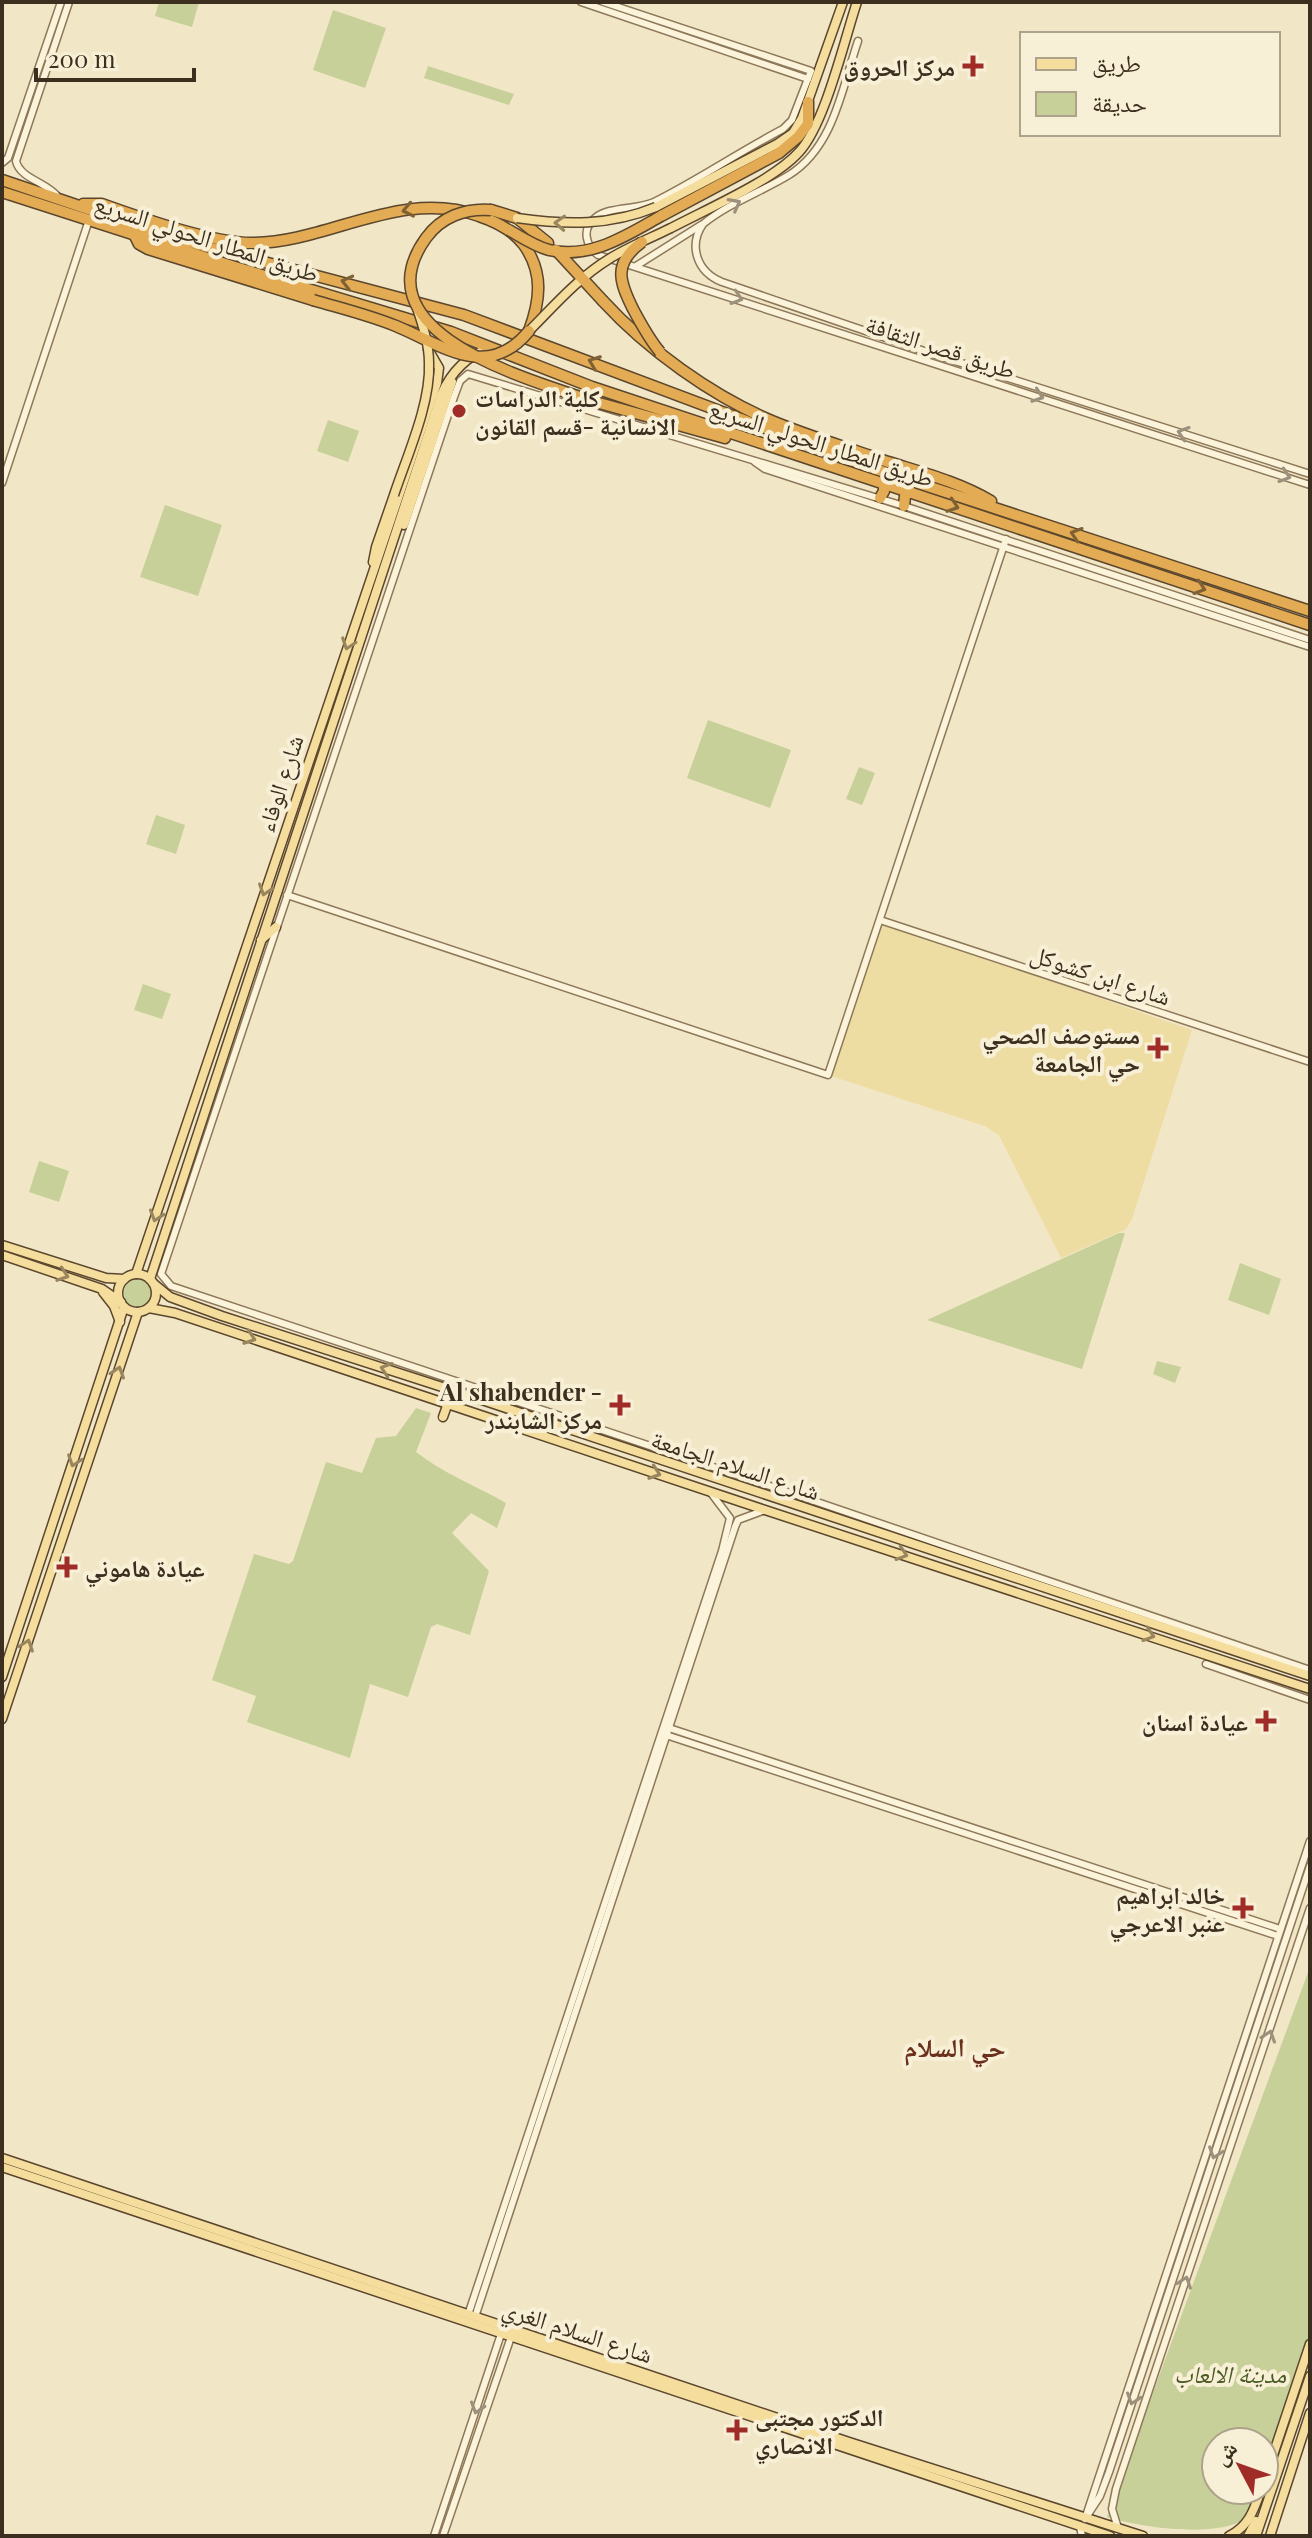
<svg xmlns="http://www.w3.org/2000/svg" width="1312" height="2538" font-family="'Playfair Display','Noto Naskh Arabic',serif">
	<rect width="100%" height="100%" fill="#f1e6c6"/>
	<g fill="#c7d099">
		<polygon points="159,2 199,2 192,27 155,16"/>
		<polygon points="333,10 386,28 365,88 313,70"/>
		<polygon points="428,66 514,94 509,105 424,78"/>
		<polygon points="328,420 359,431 348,462 317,451"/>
		<polygon points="165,505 222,525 198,596 140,577"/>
		<polygon points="708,720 791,750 770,808 687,778"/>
		<polygon points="859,767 875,773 862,805 846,799"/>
		<polygon points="156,815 185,825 176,854 146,844"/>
		<polygon points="143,984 171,994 162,1019 134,1010"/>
		<polygon points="39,1161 69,1171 59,1202 29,1192"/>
		<polygon points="1119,1233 1125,1233 1082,1369 927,1320"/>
		<polygon points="1240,1263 1281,1279 1269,1315 1228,1300"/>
		<circle cx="139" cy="1293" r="15"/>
		<polygon points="1157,1361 1181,1367 1175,1383 1153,1374"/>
		<path d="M 416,1408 L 431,1413 L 416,1452 C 443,1473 476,1486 506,1503 L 497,1528 L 471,1513 L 452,1533 L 489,1571 L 470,1635 L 437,1624 L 431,1627 L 408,1697 L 370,1684 L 350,1758 L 247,1722 L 256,1696 L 212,1680 L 254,1554 L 289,1564 L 293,1561 L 326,1462 L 362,1473 L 376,1438 L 396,1436 Z"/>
		<path d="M 1310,1967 L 1310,2336 L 1264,2469 L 1264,2442 L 1216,2442 L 1216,2490 L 1256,2490 C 1253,2499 1251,2512 1245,2519 C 1216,2538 1142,2528 1107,2517 Z"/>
	</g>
	<path fill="#eedda2" d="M 880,920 C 985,955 1087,995 1192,1030 L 1132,1219 L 1126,1229 L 1061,1258 L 999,1135 L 985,1126 L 828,1075 Z"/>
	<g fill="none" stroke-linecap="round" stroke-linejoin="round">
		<g stroke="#8d785a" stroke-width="9">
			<g id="minor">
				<polyline points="581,2 808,79"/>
				<path d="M 603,2 L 811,71 L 792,120 L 783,129 C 739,152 698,180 654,202 C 636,210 609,206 595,218 C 581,229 586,246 598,255 L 1310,485"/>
				<path d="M 858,41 C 842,88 834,147 789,175 C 761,192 729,203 703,224 C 688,246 697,272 722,282 L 930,353 L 1310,474"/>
				<polyline points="2,163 8,158 61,2"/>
				<path d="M 58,197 C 47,182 20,179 16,161 L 69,2"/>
				<polyline points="636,266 701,225"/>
				<polyline points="755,462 765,469 1310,647"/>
				<polyline points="2,483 89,220"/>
				<polyline points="1310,640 904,506 468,374 460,381 454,397 161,1274 171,1286 776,1488 1310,1670"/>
				<polyline points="287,895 828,1075 1006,539"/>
				<polyline points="880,920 1310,1062"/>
				<polyline points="1206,1664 1310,1700"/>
				<polyline points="669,1728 1280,1929"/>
				<polyline points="666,1735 1278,1936"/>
				<polyline points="468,2315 722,1551 730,1518 711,1493"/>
				<polyline points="475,2317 735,1527 738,1520 765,1510"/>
				<polyline points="1085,2519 1310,1841"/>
				<polyline points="1085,2519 1100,2496 1109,2472 1310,1866"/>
				<polyline points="1080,2527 1082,2536"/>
				<polyline points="1118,2528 1112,2509 1116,2489 1310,1908"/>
				<polyline points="434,2536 501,2334"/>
				<polyline points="443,2536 511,2337"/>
			</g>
		</g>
		<g stroke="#5b462e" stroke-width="11">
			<g id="major">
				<polyline points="656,207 777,144 793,133 802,118 843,2"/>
				<path d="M 671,228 C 707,209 774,180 799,152 C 825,124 844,41 857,2"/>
				<polyline points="404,525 452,382"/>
				<polyline points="373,562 376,547 394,495"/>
				<polyline points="261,940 276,927"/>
				<polyline points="2,1245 106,1278 124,1279"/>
				<polyline points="2,1255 102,1289 121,1302"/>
				<polyline points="136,1274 437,383 439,368 428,349"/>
				<circle cx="137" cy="1293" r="19"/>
				<path d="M 150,1279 L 441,395 C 451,372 466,356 490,348"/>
				<polyline points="153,1283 170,1297 222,1316 470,1396 1310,1676"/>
				<polyline points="103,1292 114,1306 120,1322"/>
				<polyline points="149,1308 175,1313 765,1510 1310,1689"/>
				<polyline points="443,1417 448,1403"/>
				<polyline points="2,1677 124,1307"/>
				<polyline points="2,1719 138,1312"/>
				<polyline points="2,2158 849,2442 1143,2536"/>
				<polyline points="2,2167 1110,2536"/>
				<polyline points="1264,2482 1310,2344"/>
				<path d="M 1229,2536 C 1249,2526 1254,2510 1261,2490"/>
				<polyline points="1248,2536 1256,2521"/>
				<polyline points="1256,2536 1310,2376"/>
				<polyline points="1270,2536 1310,2413"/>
			</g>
		</g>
		<g stroke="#5b462e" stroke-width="13">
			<g id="highway">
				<polyline points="2,180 177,239 464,315 869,467 1310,611"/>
				<polyline points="2,192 235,267 451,332 592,387 1310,625"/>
				<path d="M 83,204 L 102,204 C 141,218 214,244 254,243 C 329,242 402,188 479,216 C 497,222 513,230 524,245 C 544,273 540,301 529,331"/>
				<polyline points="491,210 517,218 548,243"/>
				<polyline points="661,216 779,153 798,137 808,124 808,102"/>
				<polyline points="134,234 139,244 148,249 313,300"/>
				<path d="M 603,301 C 647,349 712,396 772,421 C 808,436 846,447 882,460 C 919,472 957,481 991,501"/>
				<polyline points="592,401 725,438"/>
				<polyline points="880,498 884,491 884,483"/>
				<polyline points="904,506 905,496 910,491"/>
			</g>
		</g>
		<use href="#minor" stroke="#fbf3da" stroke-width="6"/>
		<use href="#major" stroke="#f5de9d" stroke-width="8"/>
		<use href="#highway" stroke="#e3ab53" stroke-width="10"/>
		<g stroke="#5b462e" stroke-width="11" stroke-linecap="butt">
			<g id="major-bridge">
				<path d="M 517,218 C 566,225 610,226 656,207"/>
				<path d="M 529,331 C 554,306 578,278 609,259 C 628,247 651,238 671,228"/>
				<path d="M 394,495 C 407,456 431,403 429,363 C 429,344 423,326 417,308"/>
			</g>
		</g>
		<g stroke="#5b462e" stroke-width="13" stroke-linecap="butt">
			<g id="highway-bridge">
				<path d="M 491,210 C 465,208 441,217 426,238 C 357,334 532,380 592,401"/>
				<path d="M 509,230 C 521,237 534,246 549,250 C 590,260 627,235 661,216"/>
				<path d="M 642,242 C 613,263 619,281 633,309 C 641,324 649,339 660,352"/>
				<polyline points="556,250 603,301"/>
				<path d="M 313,300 C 340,308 369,315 396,326 C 442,345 487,382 529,331"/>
			</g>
		</g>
		<use href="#major-bridge" stroke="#f5de9d" stroke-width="8"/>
		<use href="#highway-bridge" stroke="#e3ab53" stroke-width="10"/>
	</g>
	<defs><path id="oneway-chevron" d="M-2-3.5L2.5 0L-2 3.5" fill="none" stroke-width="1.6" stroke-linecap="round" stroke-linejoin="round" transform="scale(2)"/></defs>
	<g stroke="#9c917c">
		<use href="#oneway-chevron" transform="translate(735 204) rotate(-28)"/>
		<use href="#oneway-chevron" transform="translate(737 298) rotate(18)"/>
		<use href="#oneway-chevron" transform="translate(1038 396) rotate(19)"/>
		<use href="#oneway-chevron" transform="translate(1183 433) rotate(-162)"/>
		<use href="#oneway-chevron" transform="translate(1285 476) rotate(18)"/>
		<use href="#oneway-chevron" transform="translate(1269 2036) rotate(-72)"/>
		<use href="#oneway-chevron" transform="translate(1215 2153) rotate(109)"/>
		<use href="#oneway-chevron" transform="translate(1185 2282) rotate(-71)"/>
		<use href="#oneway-chevron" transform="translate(1133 2399) rotate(108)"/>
		<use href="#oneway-chevron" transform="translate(477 2408) rotate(108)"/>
	</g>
	<g stroke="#7f6134">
		<use href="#oneway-chevron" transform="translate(408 210) rotate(168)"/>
		<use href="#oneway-chevron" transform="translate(347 282) rotate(-166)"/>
		<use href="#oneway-chevron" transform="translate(594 362) rotate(-159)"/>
		<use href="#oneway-chevron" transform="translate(953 506) rotate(19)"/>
		<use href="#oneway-chevron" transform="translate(1076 534) rotate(-162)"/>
		<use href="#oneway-chevron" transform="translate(1200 588) rotate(18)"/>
	</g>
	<g stroke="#99865e">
		<use href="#oneway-chevron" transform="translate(560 223) rotate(-177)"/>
		<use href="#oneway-chevron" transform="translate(348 644) rotate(109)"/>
		<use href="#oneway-chevron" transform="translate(265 890) rotate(108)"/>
		<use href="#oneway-chevron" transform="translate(156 1216) rotate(108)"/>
		<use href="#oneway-chevron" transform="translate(63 1275) rotate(19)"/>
		<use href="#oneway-chevron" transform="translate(250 1338) rotate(19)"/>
		<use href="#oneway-chevron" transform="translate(386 1369) rotate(-162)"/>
		<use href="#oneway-chevron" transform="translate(118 1372) rotate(-72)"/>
		<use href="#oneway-chevron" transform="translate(74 1461) rotate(109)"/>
		<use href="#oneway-chevron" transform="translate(655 1473) rotate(19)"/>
		<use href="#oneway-chevron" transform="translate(902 1554) rotate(18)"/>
		<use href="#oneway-chevron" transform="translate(1149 1635) rotate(18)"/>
		<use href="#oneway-chevron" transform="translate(27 1645) rotate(-71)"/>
	</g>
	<g fill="#a02c27" stroke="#f8f0d6" stroke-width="3">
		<path d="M969 54h8v8h8v8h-8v8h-8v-8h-8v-8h8z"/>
		<circle cx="459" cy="411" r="8"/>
		<path d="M1154 1036h8v8h8v8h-8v8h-8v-8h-8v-8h8z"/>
		<path d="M616 1393h8v8h8v8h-8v8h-8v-8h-8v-8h8z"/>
		<path d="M63 1555h8v8h8v8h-8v8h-8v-8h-8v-8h8z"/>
		<path d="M1262 1709h8v8h8v8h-8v8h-8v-8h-8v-8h8z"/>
		<path d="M1239 1896h8v8h8v8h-8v8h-8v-8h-8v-8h8z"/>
		<path d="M733 2418h8v8h8v8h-8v8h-8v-8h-8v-8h8z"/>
	</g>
	<g text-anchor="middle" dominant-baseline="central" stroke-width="8" stroke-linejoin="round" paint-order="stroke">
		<g font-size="24" font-weight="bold" fill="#3d2f1f" stroke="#f8f0d6" text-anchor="end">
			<text x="955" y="66">مركز الحروق</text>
			<text x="475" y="397" text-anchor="start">كلية الدراسات<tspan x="475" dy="28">الانسانية -قسم القانون</tspan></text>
			<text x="1140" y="1034">مستوصف الصحي<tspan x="1140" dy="28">حي الجامعة</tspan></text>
			<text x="602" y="1391">Al shabender -<tspan x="602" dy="28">مركز الشابندر</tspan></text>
			<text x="85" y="1567" text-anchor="start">عيادة هاموني</text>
			<text x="1248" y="1721">عيادة اسنان</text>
			<text x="1225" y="1894">خالد ابراهيم<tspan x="1225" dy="28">عنبر الاعرجي</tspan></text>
			<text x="755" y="2416" text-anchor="start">الدكتور مجتبى<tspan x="755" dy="28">الانصاري</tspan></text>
		</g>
		<g font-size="24" fill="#3d2f1f" stroke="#f8f0d6">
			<text transform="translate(207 237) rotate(18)">طريق المطار الحولي السريع</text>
			<text transform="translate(941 346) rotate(18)">طريق قصر الثقافة</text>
			<text transform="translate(822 442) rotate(18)">طريق المطار الحولي السريع</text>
			<text transform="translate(279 783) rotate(-72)">شارع الوفاء</text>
			<text transform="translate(1101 974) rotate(18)">شارع ابن كشوكل</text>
			<text transform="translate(736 1464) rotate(18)">شارع السلام الجامعة</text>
			<text transform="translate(578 2330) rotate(18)">شارع السلام الغري</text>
		</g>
		<g font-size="24" font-style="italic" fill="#4a5a24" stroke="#f8f0d6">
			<text x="1230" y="2373">مدينة الالعاب</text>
		</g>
		<g font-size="26" font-weight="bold" fill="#6c311c" stroke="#f8f0d6">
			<text x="955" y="2046">حي السلام</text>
		</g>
	</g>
	<rect width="1312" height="2538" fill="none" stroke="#3d2f1f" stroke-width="8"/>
	<rect x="1020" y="32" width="260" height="104" fill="#f8f0d6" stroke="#ada38d" stroke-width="2"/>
	<rect x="1036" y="58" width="40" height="12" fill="#f5de9d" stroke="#ada38d" stroke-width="2"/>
	<text x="1092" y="72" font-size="24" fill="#3d2f1f">طريق</text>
	<rect x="1036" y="92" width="40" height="24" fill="#c7d099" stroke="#ada38d" stroke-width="2"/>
	<text x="1092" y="112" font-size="24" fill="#3d2f1f">حديقة</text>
	<g transform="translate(1240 2466) rotate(311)"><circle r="38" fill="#f8f0d6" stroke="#ada38d" stroke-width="2"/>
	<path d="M0-6L14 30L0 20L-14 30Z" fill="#a02c27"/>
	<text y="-12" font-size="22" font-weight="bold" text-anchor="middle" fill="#3d2f1f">ش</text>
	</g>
	<path d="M36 68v12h158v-12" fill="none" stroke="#3d2f1f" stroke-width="4"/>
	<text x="48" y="68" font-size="24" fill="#3d2f1f" stroke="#f8f0d6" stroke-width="6" paint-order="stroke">200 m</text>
</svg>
